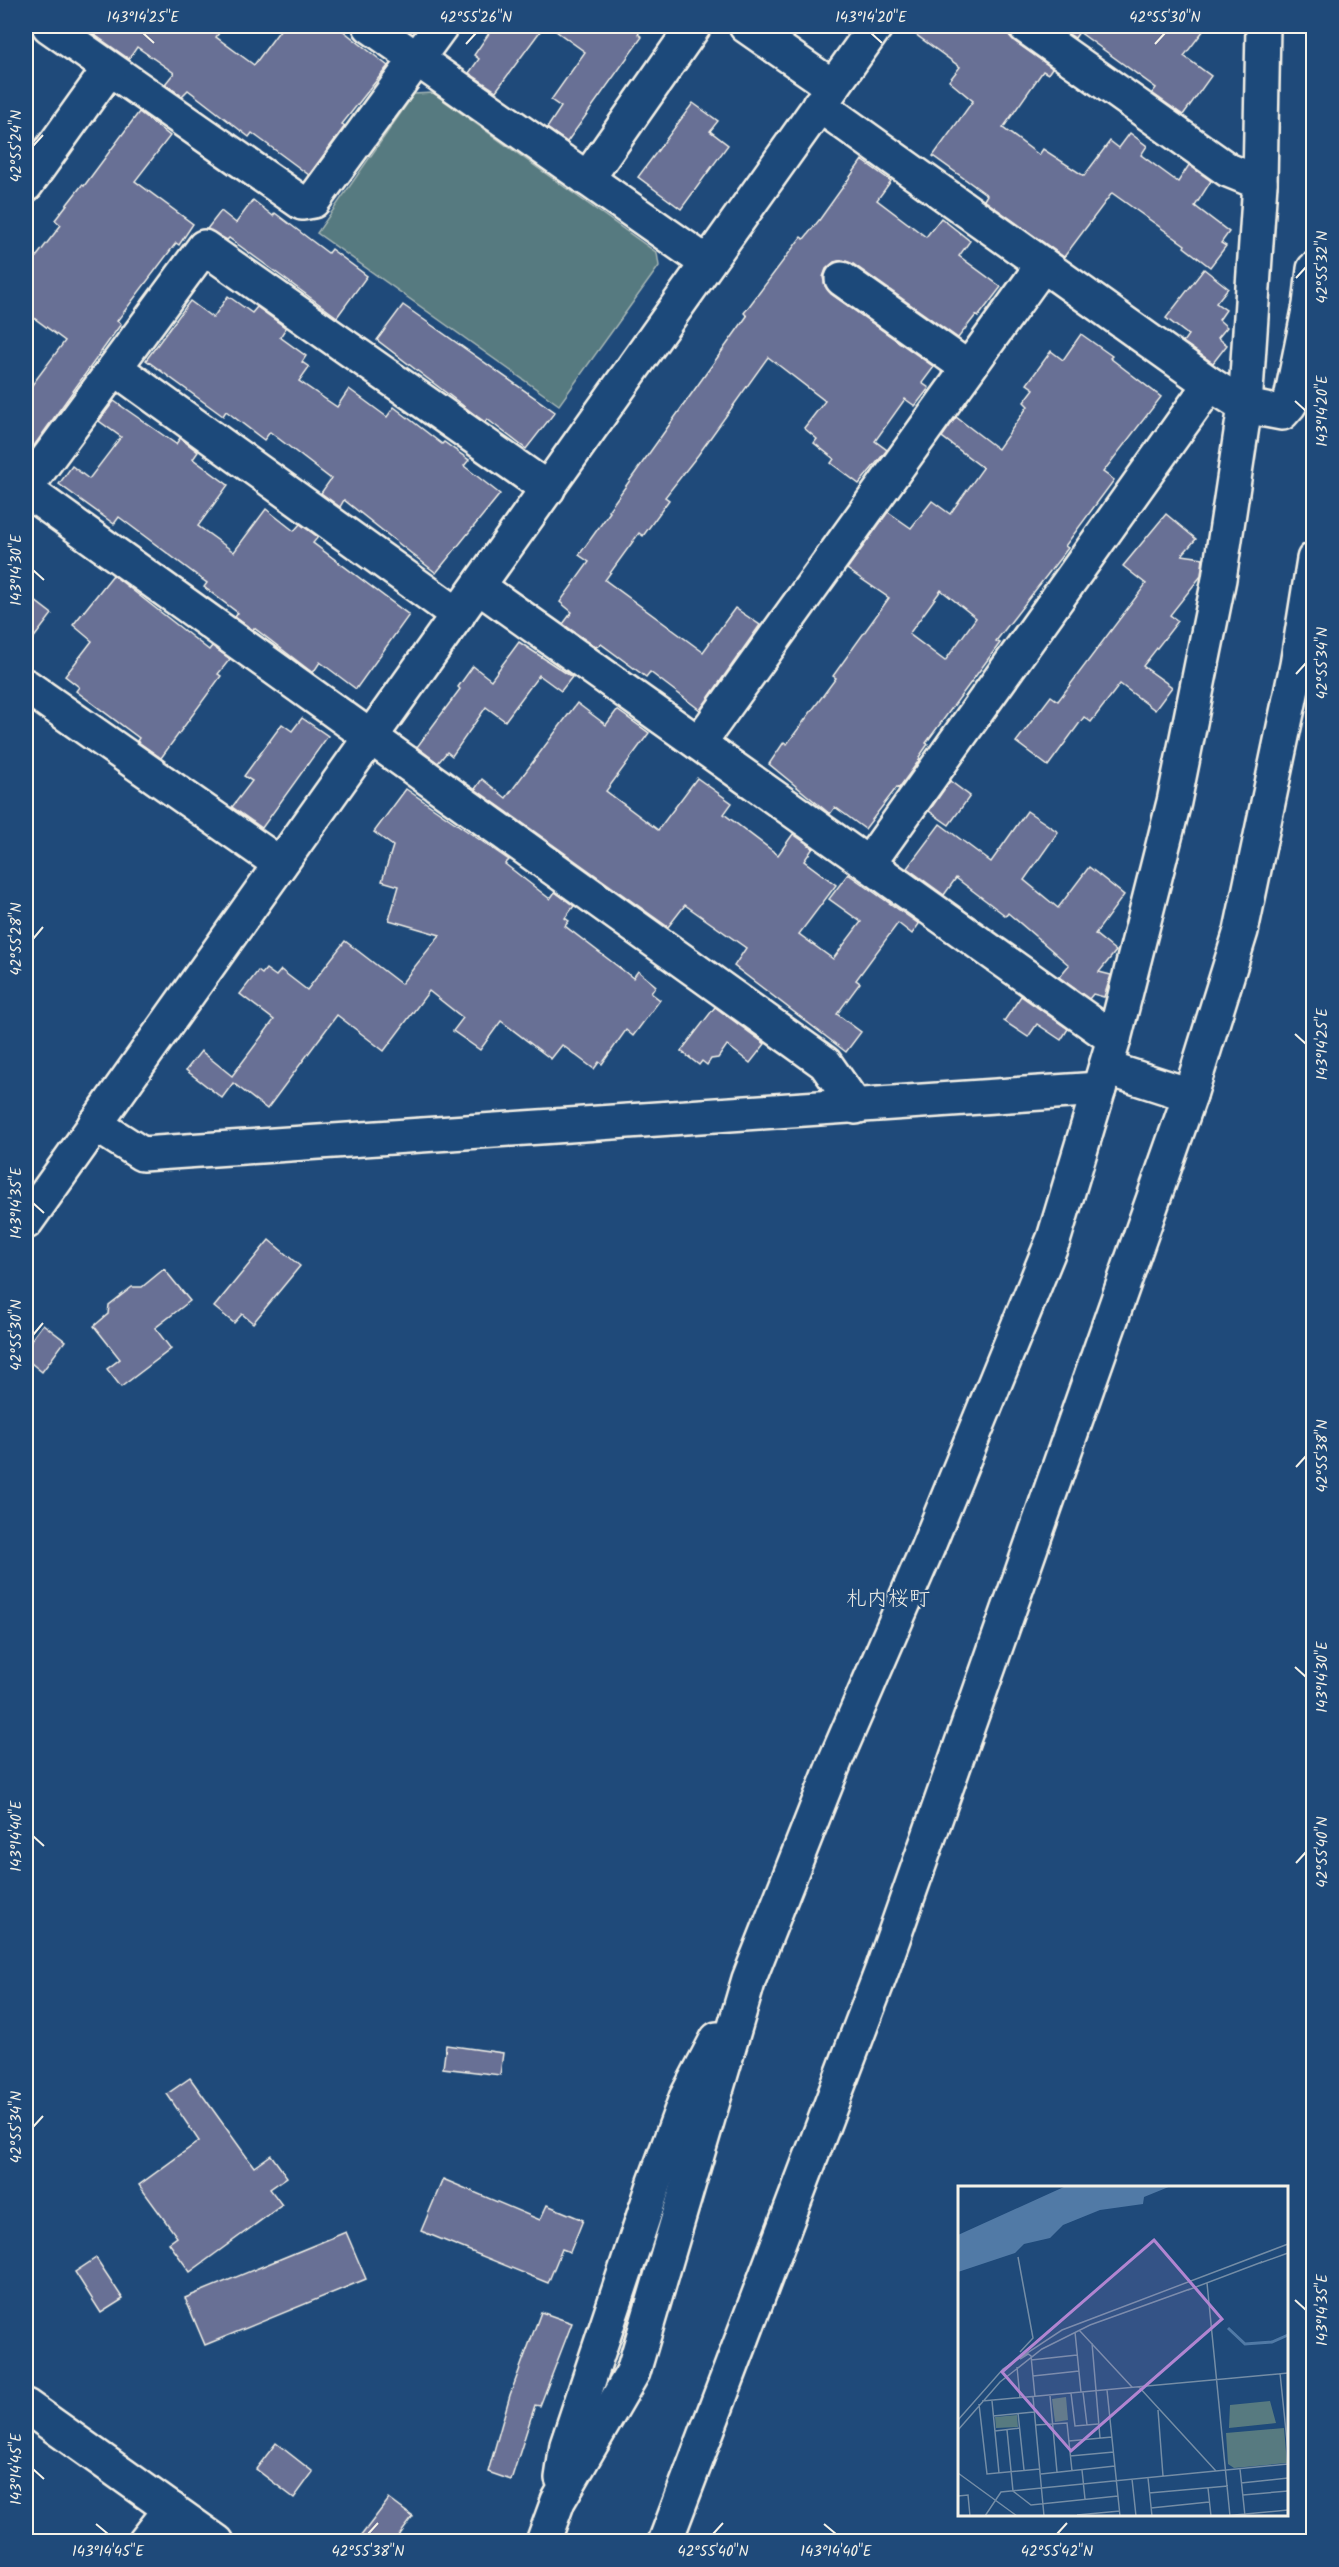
<svg xmlns="http://www.w3.org/2000/svg" width="1339" height="2567" font-family="Kalam,'Klee One',sans-serif">
	<rect width="100%" height="100%" fill="#1f4a7a"/>
	<filter id="ink" filterUnits="userSpaceOnUse"><feTurbulence type="fractalNoise" baseFrequency=".0167" numOctaves="2"/><feDisplacementMap in="SourceGraphic" scale="12" xChannelSelector="R" yChannelSelector="G"/><feConvolveMatrix kernelMatrix="1 2 1 2 8 2 1 2 1" color-interpolation-filters="sRGB"/></filter>
	<g filter="url(#ink)">
		<polygon fill="#577a80" stroke="#a6b6b4" stroke-width="1.5" points="433,93 657,253 659,266 559,405 317,233 414,94"/>
		<g fill="#676f95" stroke="#f4f1e8" stroke-width="1.5" fill-rule="evenodd">
			<polygon points="82,26 224,26 216,37 254,65 283,26 337,26 388,66 342,124 345,126 309,175 252,133 249,137 188,90 182,96 165,84 174,73 137,47 129,59"/>
			<polygon points="494,26 544,26 496,91 469,73 479,59 474,55"/>
			<polygon points="549,26 645,26 638,34 642,37 567,142 547,128 561,107 551,100 585,52"/>
			<polygon points="904,26 1006,26 1008,34 1014,41 1052,68 1048,74 1043,71 1003,128 1039,155 1043,149 1084,176 1110,141 1119,148 1130,133 1147,146 1141,155 1178,182 1189,165 1211,181 1195,206 1229,232 1221,243 1226,246 1210,267 1184,247 1185,245 1112,193 1064,257 984,200 987,195 933,156 973,101 949,81 960,67"/>
			<polygon points="1057,26 1207,26 1184,56 1211,76 1183,115 1152,93 1156,88 1079,32 1075,38"/>
			<polygon points="693,103 718,121 710,131 728,145 681,209 638,177"/>
			<polygon points="139,112 170,136 135,181 193,224 179,245 176,243 117,321 121,324 26,457 26,393 65,341 26,312 26,270 61,225 55,220 82,185 84,186"/>
			<polygon points="862,160 891,181 877,200 926,237 941,218 970,241 959,256 1001,287 978,317 976,315 958,338 853,264 843,260 834,262 826,269 823,277 825,286 831,294 934,367 922,383 929,388 915,406 905,399 875,441 887,450 859,484 831,463 834,459 814,443 817,439 804,428 825,401 768,357 698,455 665,497 669,500 643,536 639,533 605,580 703,652 735,608 760,625 700,710 650,672 646,677 601,644 596,647 563,624 572,612 560,602 589,562 579,555 610,512 608,511 747,316 744,313 801,237 804,239 820,219"/>
			<polygon points="253,200 273,216 275,213 328,253 331,249 367,276 337,317 229,238 227,240 207,229 221,211 236,223"/>
			<polygon points="1204,269 1228,288 1216,303 1226,310 1219,320 1227,327 1218,338 1227,345 1213,363 1183,342 1188,335 1166,318"/>
			<polygon points="228,296 252,313 257,307 286,328 280,337 306,356 302,362 309,367 299,381 337,407 349,389 387,417 394,407 442,444 444,442 469,460 464,466 500,494 436,573 344,500 340,507 321,493 331,479 270,432 264,440 226,411 223,416 146,360 190,301 213,318"/>
			<polygon points="403,305 555,412 526,449 487,419 485,422 478,417 377,340"/>
			<path d="M 1081,334 L 1112,356 L 1110,358 L 1161,397 L 1103,472 L 1114,480 L 1065,546 L 1068,548 L 996,641 L 1000,643 L 926,743 L 928,744 L 919,757 L 920,759 L 899,788 L 897,787 L 865,829 L 835,807 L 830,814 L 769,764 L 784,742 L 787,744 L 836,678 L 833,676 L 889,598 L 847,569 L 888,512 L 911,528 L 932,501 L 950,514 L 983,468 L 942,437 L 956,417 L 998,449 L 1028,406 L 1024,402 L 1034,389 L 1027,384 L 1051,351 L 1063,360 ZM 941,590 L 976,618 L 945,661 L 909,634 Z"/>
			<polygon points="114,401 176,444 180,438 198,452 193,459 228,485 198,526 234,552 266,509 294,531 300,524 318,537 313,543 409,615 356,689 320,662 313,673 254,628 253,630 235,617 238,613 204,587 207,583 119,517 114,524 59,484 72,466 89,479 121,437 99,421"/>
			<polygon points="1166,514 1196,539 1182,555 1203,558 1201,576 1170,615 1178,621 1143,666 1172,687 1155,710 1120,684 1091,722 1084,717 1048,766 1016,742 1051,696 1058,701 1146,584 1123,566"/>
			<polygon points="113,575 209,650 212,646 230,659 218,674 221,676 161,758 137,741 139,738 76,691 79,687 65,676 92,641 73,625"/>
			<polygon points="26,594 52,614 26,648"/>
			<polygon points="519,642 572,677 561,691 539,675 505,721 486,707 452,756 447,752 438,763 417,747 460,689 458,687 473,666 491,680"/>
			<polygon points="577,703 606,725 617,710 649,733 606,791 658,830 697,778 732,803 724,814 778,855 793,834 813,848 804,861 836,885 799,934 833,959 861,922 829,899 848,874 919,924 912,934 898,923 856,980 860,983 837,1014 861,1032 846,1052 734,966 746,948 685,905 668,927 475,789 482,779 506,798"/>
			<polygon points="302,718 328,736 262,828 232,807 252,781 244,776 282,724 292,731"/>
			<polygon points="950,781 970,796 949,825 929,811"/>
			<polygon points="406,789 509,860 505,864 550,899 555,892 574,906 565,918 569,921 565,926 633,978 638,971 656,986 651,993 660,1000 633,1036 626,1030 602,1064 599,1062 594,1069 562,1045 551,1059 501,1021 480,1050 453,1031 463,1018 429,991 384,1051 337,1015 267,1109 233,1083 222,1098 186,1070 201,1051 232,1076 274,1020 240,994 258,971 262,974 266,969 276,976 281,970 307,990 345,941 401,984 440,935 389,920 399,886 382,881 393,846 374,832"/>
			<polygon points="1027,811 1058,832 1024,880 1058,908 1089,867 1124,895 1095,934 1116,951 1099,972 1111,975 1104,997 1093,994 1089,999 1059,977 1069,965 1008,913 1006,916 956,878 944,895 907,868 940,824 991,862"/>
			<polygon points="1021,996 1068,1029 1061,1040 1037,1024 1028,1037 1004,1021"/>
			<polygon points="715,1007 765,1044 750,1063 727,1045 718,1058 711,1059 707,1065 702,1061 699,1065 681,1051"/>
			<polygon points="269,1240 300,1266 253,1323 242,1314 234,1323 214,1307"/>
			<polygon points="164,1269 190,1301 155,1328 171,1349 121,1387 107,1369 120,1359 94,1326 108,1314 109,1305 132,1287 142,1287"/>
			<polygon points="43,1324 65,1341 42,1372 26,1359 26,1347"/>
			<polygon points="446,2045 503,2053 500,2075 443,2068"/>
			<polygon points="190,2078 254,2167 271,2155 287,2177 270,2189 282,2205 190,2272 169,2243 177,2237 139,2185 199,2141 167,2094"/>
			<polygon points="443,2179 540,2220 547,2205 583,2220 570,2252 562,2249 548,2283 421,2231"/>
			<polygon points="346,2232 366,2279 205,2345 185,2298"/>
			<polygon points="96,2258 123,2299 101,2313 75,2272"/>
			<polygon points="541,2312 572,2323 540,2406 535,2405 511,2480 488,2472 510,2395"/>
			<polygon points="276,2443 313,2472 294,2498 256,2469"/>
			<polygon points="389,2499 413,2517 395,2541 357,2541"/>
		</g>
		<g fill="none" stroke-linecap="round" stroke-linejoin="round">
			<g stroke="#f4f1e8" stroke-width="38">
				<g id="minor">
					<polyline points="49,26 302,203 313,201 441,26"/>
					<polyline points="370,26 707,263"/>
					<polyline points="746,26 832,86"/>
					<polyline points="1025,26 1228,170 1260,183"/>
					<polyline points="819,105 1210,384 1245,406 1282,413 1290,404 1310,305 1314,269"/>
					<polyline points="587,179 694,26"/>
					<polyline points="26,185 109,69"/>
					<polyline points="842,279 968,368"/>
					<polyline points="115,368 458,615"/>
					<polyline points="26,488 204,247 548,489"/>
					<polyline points="26,490 825,1063 856,1107"/>
					<polyline points="479,587 1114,1039"/>
					<polyline points="26,686 280,864"/>
					<polyline points="699,743 1042,266"/>
					<polyline points="869,863 1210,384"/>
					<polyline points="1106,1068 1190,1095"/>
					<polyline points="95,1124 142,1154 1099,1089"/>
					<polyline points="26,1222 876,26"/>
					<polyline points="26,2406 217,2542"/>
					<polyline points="562,2478 567,2445 655,2182 686,2098 717,2039"/>
					<polyline points="145,2542 171,2509"/>
					<polyline points="543,2542 558,2501 633,2372 749,1979 836,1759 927,1549 1054,1238 1114,1039 1174,802 1219,579 1245,406 1260,183 1263,26"/>
					<polyline points="665,2542 882,1970 1190,1095 1241,931 1297,665 1314,559"/>
				</g>
			</g>
			<use href="#minor" stroke="#1f4a7a" stroke-width="33"/>
		</g>
	</g>
	<path fill="none" stroke="#f4f1e8" stroke-width="2" d="M 143,33 L 154,43M 871,33 L 882,43M 466,44 L 476,33M 1155,44 L 1165,33M 33,146 L 43,135M 1296,278 L 1306,267M 1295,401 L 1306,411M 33,570 L 44,580M 1296,674 L 1306,663M 33,939 L 43,927M 1295,1034 L 1306,1044M 33,1203 L 44,1213M 33,1335 L 43,1323M 1296,1467 L 1306,1456M 1295,1667 L 1306,1677M 33,1836 L 44,1846M 1296,1863 L 1306,1852M 33,2127 L 43,2116M 1295,2300 L 1306,2310M 33,2469 L 44,2479M 96,2524 L 108,2534M 824,2524 L 836,2534M 368,2534 L 378,2523M 713,2534 L 723,2523M 1057,2534 L 1067,2523"/>
	<g text-anchor="middle" dominant-baseline="central" stroke-width="4.5" stroke-linejoin="round" paint-order="stroke">
		<g font-size="21" fill="#f4f1e8" stroke="#1f4a7a">
			<text x="888" y="1599">札内桜町</text>
		</g>
	</g>
	<g transform="translate(958 2186)">
		<rect width="330" height="330" fill="#1f4a7a"/>
		<path d="M 108,211 L 110,234 L 97,236 L 94,213 ZM 312,215 L 318,237 L 271,242 L 272,219 ZM 59,229 L 60,241 L 38,242 L 37,231 ZM 326,242 L 329,277 L 276,282 L 270,278 L 268,247 Z" fill="#577a80"/>
		<path d="M 108,0 L 213,0 L 186,11 L 185,18 L 142,24 L 105,39 L 92,52 L 66,58 L 57,67 L 0,86 L 0,49 Z" fill="#517aa6"/>
		<path fill="none" stroke="#517aa6" stroke-width="3" d="M 270,142 L 287,158 L 314,156 L 330,149"/>
		<path fill="none" stroke="#748da6" stroke-width="1.5" d="M 60,71 L 75,152 L 62,166M 302,77 L 330,67M 249,97 L 272,330M 230,104 L 304,76M 121,144 L 174,201M 117,146 L 123,206M 134,157 L 142,252M 62,173 L 70,168 L 73,170 L 77,211M 73,174 L 119,169M 59,181 L 62,212M 322,187 L 330,265M 75,190 L 121,185M 181,201 L 258,285M 149,204 L 162,330M 125,206 L 129,239M 113,207 L 117,240 L 140,238M 92,210 L 99,286M 75,211 L 86,330M 24,215 L 330,187M 34,215 L 41,287M 21,218 L 29,288 L 82,283M 200,224 L 205,290M 60,227 L 66,284M 35,230 L 76,226M 0,234 L 45,183 L 104,144 L 330,58M 78,239 L 109,237 L 114,285M 0,244 L 42,196 L 84,163 L 132,139 L 232,103M 49,244 L 55,305 L 73,319 L 160,310M 37,245 L 62,242M 111,255 L 154,251M 112,270 L 156,266M 282,283 L 287,330M 124,284 L 127,313M 0,287 L 59,330M 83,288 L 157,280M 190,292 L 194,330M 174,293 L 178,330M 283,297 L 330,292M 250,302 L 253,330M 191,307 L 270,300M 285,309 L 330,305M 0,310 L 10,309 L 12,330M 193,322 L 251,316M 119,329 L 162,325M 27,330 L 43,306 L 330,278M 266,330 L 330,324"/>
		<path fill="#b185d1" fill-opacity="0.15" stroke="#b185d1" stroke-width="3" d="M 196,54 L 264,133 L 113,265 L 44,186 Z"/>
		<rect width="330" height="330" fill="none" stroke="#f4f1e8" stroke-width="3"/>
	</g>
	<rect width="1339" height="2567" fill="none" stroke="#1f4a7a" stroke-width="66"/>
	<rect x="33" y="33" width="1273" height="2501" fill="none" stroke="#f4f1e8" stroke-width="2"/>
	<g font-size="15" text-anchor="middle" fill="#f4f1e8">
		<text x="143" y="22">143°14'25"E</text>
		<text x="476" y="22">42°55'26"N</text>
		<text x="871" y="22">143°14'20"E</text>
		<text x="1165" y="22">42°55'30"N</text>
		<text transform="translate(16 146) rotate(-90)" y="5">42°55'24"N</text>
		<text transform="translate(1322 267) rotate(-90)" y="5">42°55'32"N</text>
		<text transform="translate(1322 411) rotate(-90)" y="5">143°14'20"E</text>
		<text transform="translate(16 570) rotate(-90)" y="5">143°14'30"E</text>
		<text transform="translate(1322 663) rotate(-90)" y="5">42°55'34"N</text>
		<text transform="translate(16 939) rotate(-90)" y="5">42°55'28"N</text>
		<text transform="translate(1322 1044) rotate(-90)" y="5">143°14'25"E</text>
		<text transform="translate(16 1203) rotate(-90)" y="5">143°14'35"E</text>
		<text transform="translate(16 1335) rotate(-90)" y="5">42°55'30"N</text>
		<text transform="translate(1322 1456) rotate(-90)" y="5">42°55'38"N</text>
		<text transform="translate(1322 1677) rotate(-90)" y="5">143°14'30"E</text>
		<text transform="translate(16 1836) rotate(-90)" y="5">143°14'40"E</text>
		<text transform="translate(1322 1852) rotate(-90)" y="5">42°55'40"N</text>
		<text transform="translate(16 2127) rotate(-90)" y="5">42°55'34"N</text>
		<text transform="translate(1322 2310) rotate(-90)" y="5">143°14'35"E</text>
		<text transform="translate(16 2469) rotate(-90)" y="5">143°14'45"E</text>
		<text x="108" y="2556">143°14'45"E</text>
		<text x="368" y="2556">42°55'38"N</text>
		<text x="713" y="2556">42°55'40"N</text>
		<text x="836" y="2556">143°14'40"E</text>
		<text x="1057" y="2556">42°55'42"N</text>
	</g>
</svg>
